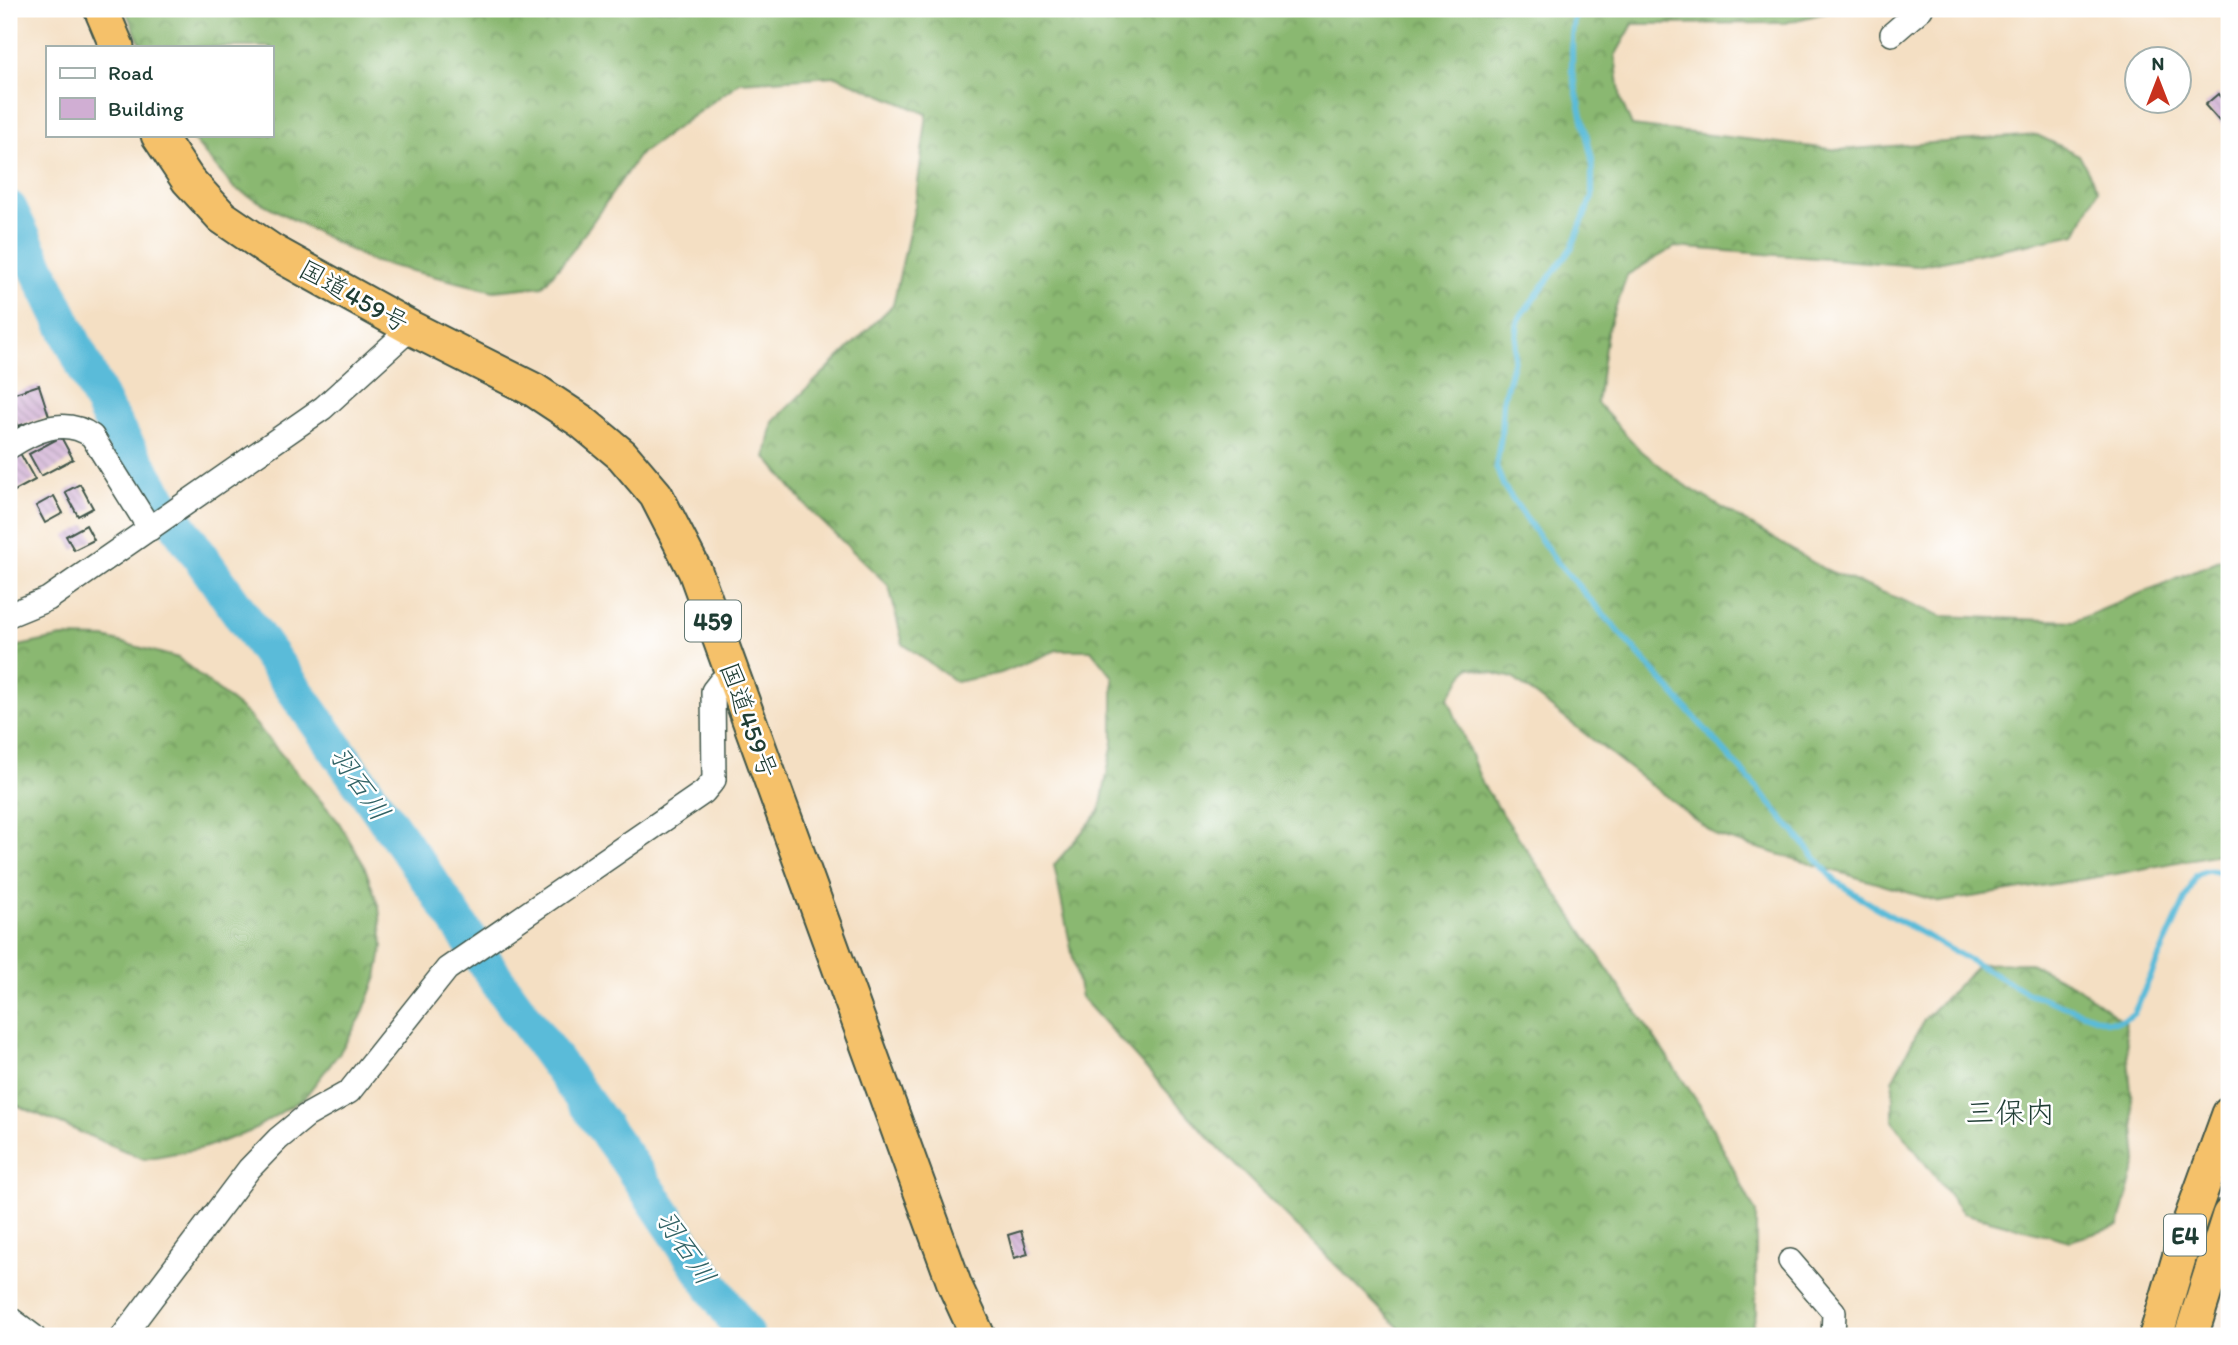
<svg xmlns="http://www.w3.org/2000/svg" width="2238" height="1345" font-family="Itim,'Klee One',sans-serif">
	<defs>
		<pattern id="forest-crowns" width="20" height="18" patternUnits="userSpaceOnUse" patternTransform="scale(1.75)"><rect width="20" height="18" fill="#8ab871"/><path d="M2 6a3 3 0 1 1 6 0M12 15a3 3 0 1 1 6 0" fill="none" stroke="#70975e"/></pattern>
		<pattern id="building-back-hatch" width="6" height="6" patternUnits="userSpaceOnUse" patternTransform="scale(1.75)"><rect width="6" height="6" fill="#d0aed3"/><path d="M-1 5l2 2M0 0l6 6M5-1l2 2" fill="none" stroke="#a88fac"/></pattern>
	</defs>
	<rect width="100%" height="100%" fill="#fff"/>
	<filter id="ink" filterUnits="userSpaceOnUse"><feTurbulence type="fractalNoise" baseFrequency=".0143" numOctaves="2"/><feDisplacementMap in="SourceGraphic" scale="14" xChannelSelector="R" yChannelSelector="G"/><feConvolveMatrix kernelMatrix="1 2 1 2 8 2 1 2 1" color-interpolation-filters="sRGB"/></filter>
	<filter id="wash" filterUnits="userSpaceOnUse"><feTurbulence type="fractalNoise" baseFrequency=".00686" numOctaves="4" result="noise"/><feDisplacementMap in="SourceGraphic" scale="28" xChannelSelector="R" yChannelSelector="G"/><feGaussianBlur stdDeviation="1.57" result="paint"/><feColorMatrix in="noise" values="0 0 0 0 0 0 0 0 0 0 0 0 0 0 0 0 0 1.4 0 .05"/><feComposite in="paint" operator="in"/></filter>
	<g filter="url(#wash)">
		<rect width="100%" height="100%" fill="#f4dfc3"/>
		<g fill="url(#forest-crowns)" stroke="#547a52" stroke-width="2">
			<polygon points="125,9 1841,9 1785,23 1633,24 1615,56 1621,100 1632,126 1840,150 2037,135 2079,155 2098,190 2076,234 1917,266 1675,247 1627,275 1607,333 1597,403 1639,449 1683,484 1824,569 1942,616 2075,621 2229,556 2229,852 2116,874 1940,902 1717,836 1513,678 1469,667 1448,698 1483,785 1703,1110 1756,1213 1756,1313 1750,1336 1406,1335 1223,1153 1081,997 1054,865 1100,811 1113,742 1113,677 1091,650 1057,650 1001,673 956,682 903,644 889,586 808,508 766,457 773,422 893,305 915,206 927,114 836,76 740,82 639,155 573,250 543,286 494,291 371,261 234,188 189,135 271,135 271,47 142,47"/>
			<polygon points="62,637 105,638 178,658 247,714 338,821 364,865 379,907 383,946 377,977 361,1017 340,1052 304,1098 249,1132 203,1148 144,1159 9,1102 9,648"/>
			<polygon points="2030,963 2076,986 2125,1022 2137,1162 2119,1226 2070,1241 1963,1213 1893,1121 1893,1079 1924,1019 1979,964"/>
		</g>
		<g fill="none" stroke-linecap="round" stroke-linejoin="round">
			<path stroke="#5abbd9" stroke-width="6" d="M 1575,9 L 1572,36 L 1572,72 L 1592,159 L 1592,197 L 1572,247 L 1518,320 L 1514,359 L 1503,401 L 1501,436 L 1496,467 L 1504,487 L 1556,561 L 1758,789 L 1835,881 L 1877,908 L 2026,992 L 2105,1021 C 2117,1022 2125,1021 2134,1013 L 2196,876 C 2208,867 2217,871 2229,876"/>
			<polyline stroke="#5abbd9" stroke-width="37" points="9,209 107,413 153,490 432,884 496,979 626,1158 746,1336"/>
		</g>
		<g id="blocks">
			<g fill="url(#building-back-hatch)">
				<polygon points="2218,94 2229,107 2228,131 2205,105"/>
				<polygon points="9,337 15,361 9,363"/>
				<polygon points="39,385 49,416 18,426 9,395"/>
				<polygon points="61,437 73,459 41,476 29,454"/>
				<polygon points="20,453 35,480 9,494 9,458"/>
				<polygon points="80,484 93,508 78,516 65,492"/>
				<polygon points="54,496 63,513 45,523 36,506"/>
				<polygon points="86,525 94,540 74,550 66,536"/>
				<polygon points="1021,1231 1028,1254 1014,1258 1008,1235"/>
				<polygon points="1368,1332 1388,1335 1387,1336 1367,1336"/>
			</g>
		</g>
	</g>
	<g filter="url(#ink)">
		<use href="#blocks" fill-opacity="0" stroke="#3f5549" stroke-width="2"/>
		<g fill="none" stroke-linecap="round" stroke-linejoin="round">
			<g stroke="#3f5549" stroke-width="26">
				<g id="minor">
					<polyline points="1892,34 1921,9"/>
					<path d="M 9,447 C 34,431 64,416 92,436 L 150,529"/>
					<polyline points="9,615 48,599 323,408 411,328"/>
					<polyline points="1790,1261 1834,1312 1833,1336"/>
					<polyline points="9,1318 33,1336"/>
					<polyline points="123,1336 249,1169 278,1139 306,1116 349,1092 447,969 704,792 714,780 713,691 720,682 732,674"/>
				</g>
			</g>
			<g stroke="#3f5549" stroke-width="37">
				<g id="highway">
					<polyline points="101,9 117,47"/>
					<polyline points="158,135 188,180 222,217 272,251 411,328 534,390 581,421 622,455 656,495 695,571 955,1286 978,1336"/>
					<polyline points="2156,1336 2189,1224 2229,1114"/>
					<polyline points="2191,1336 2229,1215"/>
				</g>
			</g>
			<use href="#minor" stroke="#fff" stroke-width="23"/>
			<use href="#highway" stroke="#f5c16b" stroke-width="33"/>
		</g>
	</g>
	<g text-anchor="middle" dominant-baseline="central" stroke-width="5" stroke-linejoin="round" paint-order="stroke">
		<g fill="#fff" stroke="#627771" stroke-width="2">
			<rect x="685" y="600.5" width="56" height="41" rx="5"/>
			<rect x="2164" y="1214.5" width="42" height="41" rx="5"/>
		</g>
		<g font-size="24" font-weight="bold" fill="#1f3d34">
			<text x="713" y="621">459</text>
			<text x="2185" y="1235">E4</text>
		</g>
		<g font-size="26" fill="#1f3d34" stroke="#fff">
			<text transform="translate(354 296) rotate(29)">国道459号</text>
			<text transform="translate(749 720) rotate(70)">国道459号</text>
		</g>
		<g font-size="28" font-style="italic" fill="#316366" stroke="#fff">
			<text transform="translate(360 783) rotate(55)">羽石川</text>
			<text transform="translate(686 1247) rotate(56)">羽石川</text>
		</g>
		<g font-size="30" fill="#1f3d34" stroke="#fff">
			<text x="2010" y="1112">三保内</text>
		</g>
	</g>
	<rect width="2238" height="1345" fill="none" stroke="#fff" stroke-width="35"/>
	<rect x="46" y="46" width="228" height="91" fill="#ffffff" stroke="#a5b1ae" stroke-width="2"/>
	<rect x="60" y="68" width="35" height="10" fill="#ffffff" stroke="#a5b1ae" stroke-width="2"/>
	<text x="108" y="80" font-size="21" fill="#1f3d34">Road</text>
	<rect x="60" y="98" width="35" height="21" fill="#d0aed3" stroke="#a5b1ae" stroke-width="2"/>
	<text x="108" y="116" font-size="21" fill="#1f3d34">Building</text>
	<g transform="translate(2158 80)"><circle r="33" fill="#ffffff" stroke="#a5b1ae" stroke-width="2"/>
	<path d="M0-5L12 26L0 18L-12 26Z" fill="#c8321e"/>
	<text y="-10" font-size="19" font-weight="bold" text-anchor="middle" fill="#1f3d34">N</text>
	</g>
</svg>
